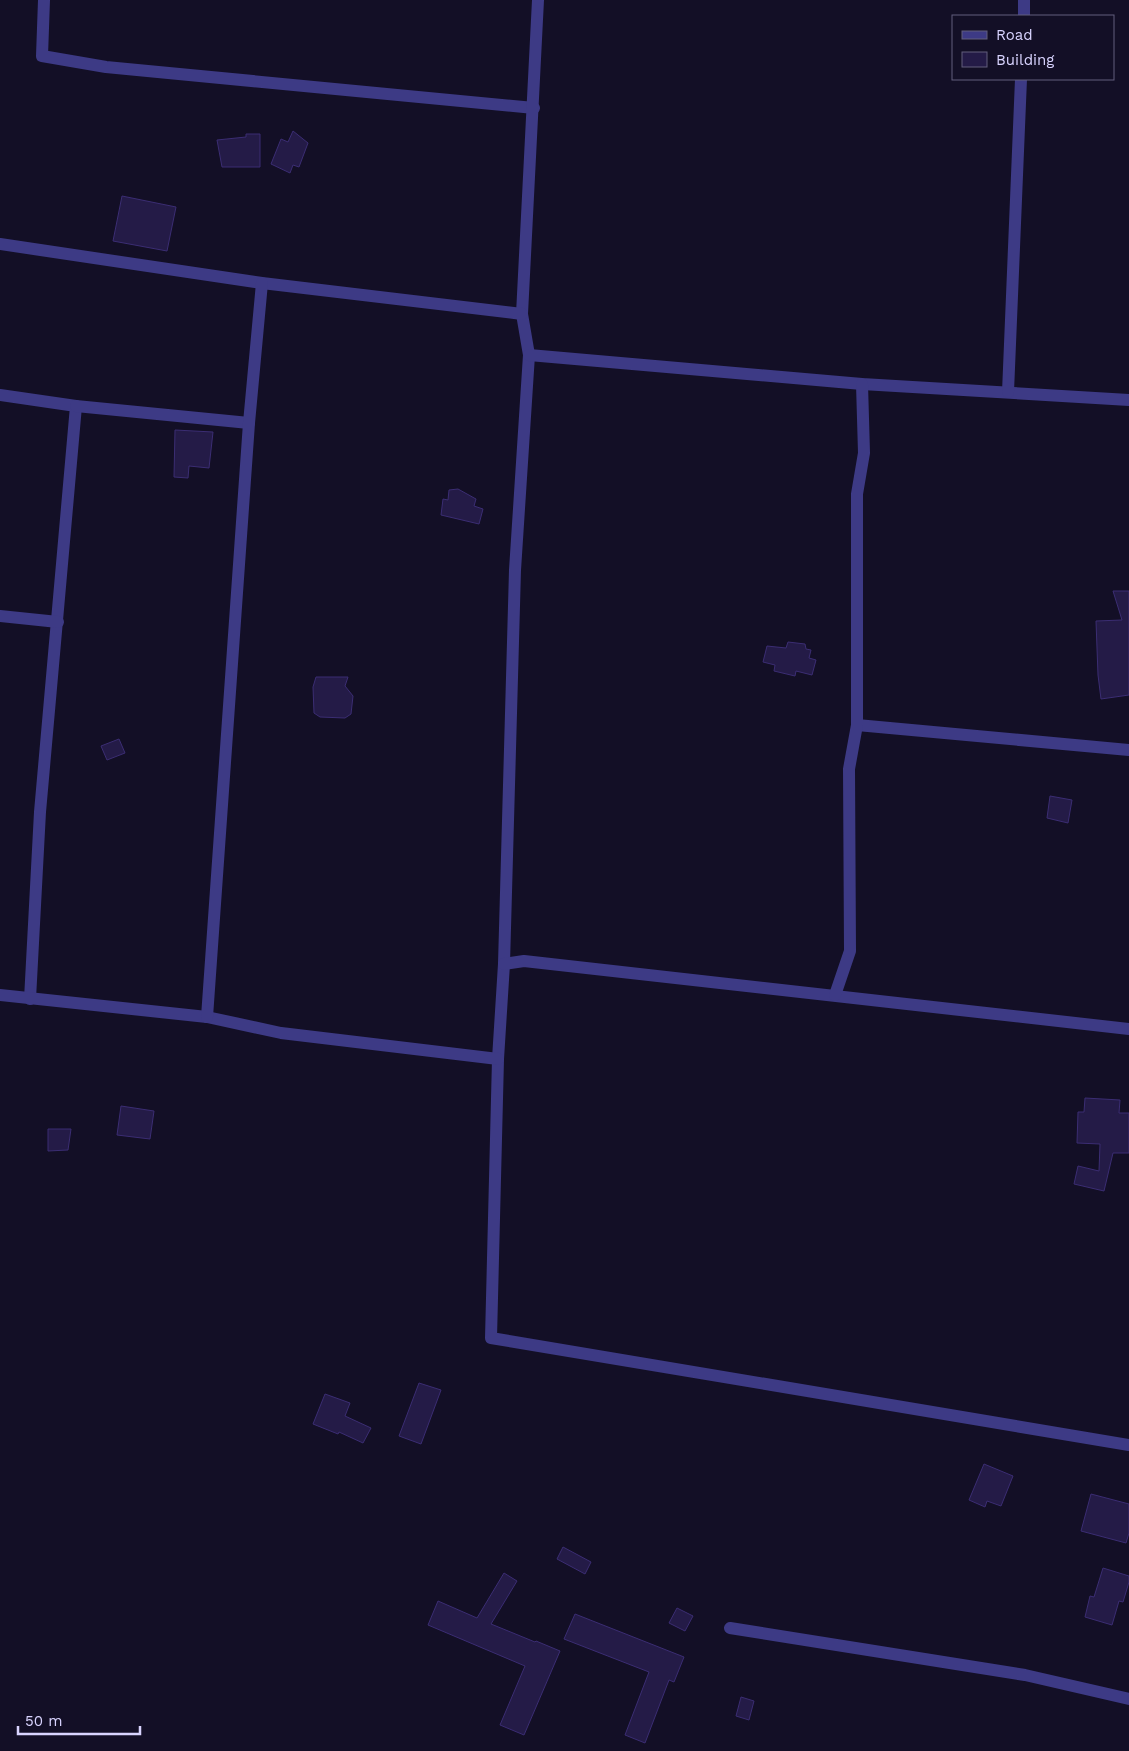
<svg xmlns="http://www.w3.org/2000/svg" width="1129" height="1751" font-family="'Work Sans',sans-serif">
	<rect width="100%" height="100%" fill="#130f26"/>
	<g fill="#241b47" stroke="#3b2d73">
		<polygon points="293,131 308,143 299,167 293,165 290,173 271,164 281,139 288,142"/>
		<polygon points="246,134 260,134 260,167 222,167 217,140 246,137"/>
		<polygon points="122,196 176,207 167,251 113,241"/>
		<polygon points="175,430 213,432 209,468 189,466 188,478 174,477"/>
		<polygon points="458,489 476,499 474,506 483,509 479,524 441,515 443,499 448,500 449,490"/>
		<polygon points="1113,591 1129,591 1129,695 1101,699 1098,675 1096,621 1122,620"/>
		<polygon points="788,642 805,644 806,649 811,650 809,658 816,660 812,675 796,671 795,676 774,671 775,665 763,662 767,646 786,648"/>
		<polygon points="316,677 348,677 345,686 353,696 351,714 345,718 320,717 314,713 313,687"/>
		<polygon points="119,739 125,753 107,760 101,746"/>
		<polygon points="1050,796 1072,800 1068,823 1047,818"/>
		<polygon points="1085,1098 1120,1100 1119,1113 1129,1113 1129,1153 1113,1153 1104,1191 1074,1184 1078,1166 1099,1171 1100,1144 1077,1143 1078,1112 1084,1112"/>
		<polygon points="121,1106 154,1111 150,1139 117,1135"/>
		<polygon points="48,1129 71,1129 68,1150 48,1151"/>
		<polygon points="419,1383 441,1390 421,1444 399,1436"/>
		<polygon points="325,1394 350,1403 345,1416 371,1428 363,1443 339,1432 338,1434 313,1424"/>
		<polygon points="984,1464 1013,1476 1001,1506 987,1501 985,1507 969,1500"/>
		<polygon points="1091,1494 1129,1504 1129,1533 1126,1543 1081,1531"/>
		<polygon points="563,1547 591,1562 585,1574 557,1559"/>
		<polygon points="1103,1568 1129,1576 1129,1582 1123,1602 1119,1601 1112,1625 1085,1617 1090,1596 1094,1597"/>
		<polygon points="504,1573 517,1581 491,1624 535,1642 536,1641 560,1651 524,1735 500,1725 525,1666 428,1625 438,1601 477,1618"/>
		<polygon points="677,1608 693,1616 685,1631 669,1623"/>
		<polygon points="575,1614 684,1657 674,1682 669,1680 645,1743 625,1735 649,1672 564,1639"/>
		<polygon points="741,1697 754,1701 749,1720 736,1716"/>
	</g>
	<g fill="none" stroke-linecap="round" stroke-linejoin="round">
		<g stroke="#3d3a85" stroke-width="12">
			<polyline points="44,0 42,56 106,67 534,108"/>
			<polyline points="538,0 522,314 529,355 515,570 504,964 498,1059 491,1338 1129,1445"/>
			<polyline points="1024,16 1024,0"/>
			<polyline points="0,244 262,283 522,314"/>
			<polyline points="529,355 862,384 1129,400"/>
			<polyline points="1008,392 1021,79"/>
			<polyline points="0,395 76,406 40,812 30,999"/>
			<polyline points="76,406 249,423"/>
			<polyline points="0,616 58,622"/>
			<polyline points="857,725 1129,750"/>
			<polyline points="504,964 524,961 1129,1029"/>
			<polyline points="0,995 207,1017 281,1033 498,1059"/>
			<polyline points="835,995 850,951 849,769 857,725 857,494 864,453 862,384"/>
			<polyline points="207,1017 249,423 262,283"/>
			<polyline points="730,1628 1025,1675 1129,1699"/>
		</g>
	</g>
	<rect x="952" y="15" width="162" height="65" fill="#130f26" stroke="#625e7d"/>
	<rect x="962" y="31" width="25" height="8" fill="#3d3a85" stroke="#625e7d"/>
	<text x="996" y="40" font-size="15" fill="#d9d4ff">Road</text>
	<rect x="962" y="52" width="25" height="15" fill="#241b47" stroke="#625e7d"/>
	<text x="996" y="65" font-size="15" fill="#d9d4ff">Building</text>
	<path d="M18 1726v8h122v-8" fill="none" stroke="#d9d4ff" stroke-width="2.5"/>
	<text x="25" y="1726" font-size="15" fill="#d9d4ff" stroke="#130f26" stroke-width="4" paint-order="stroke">50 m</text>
</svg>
